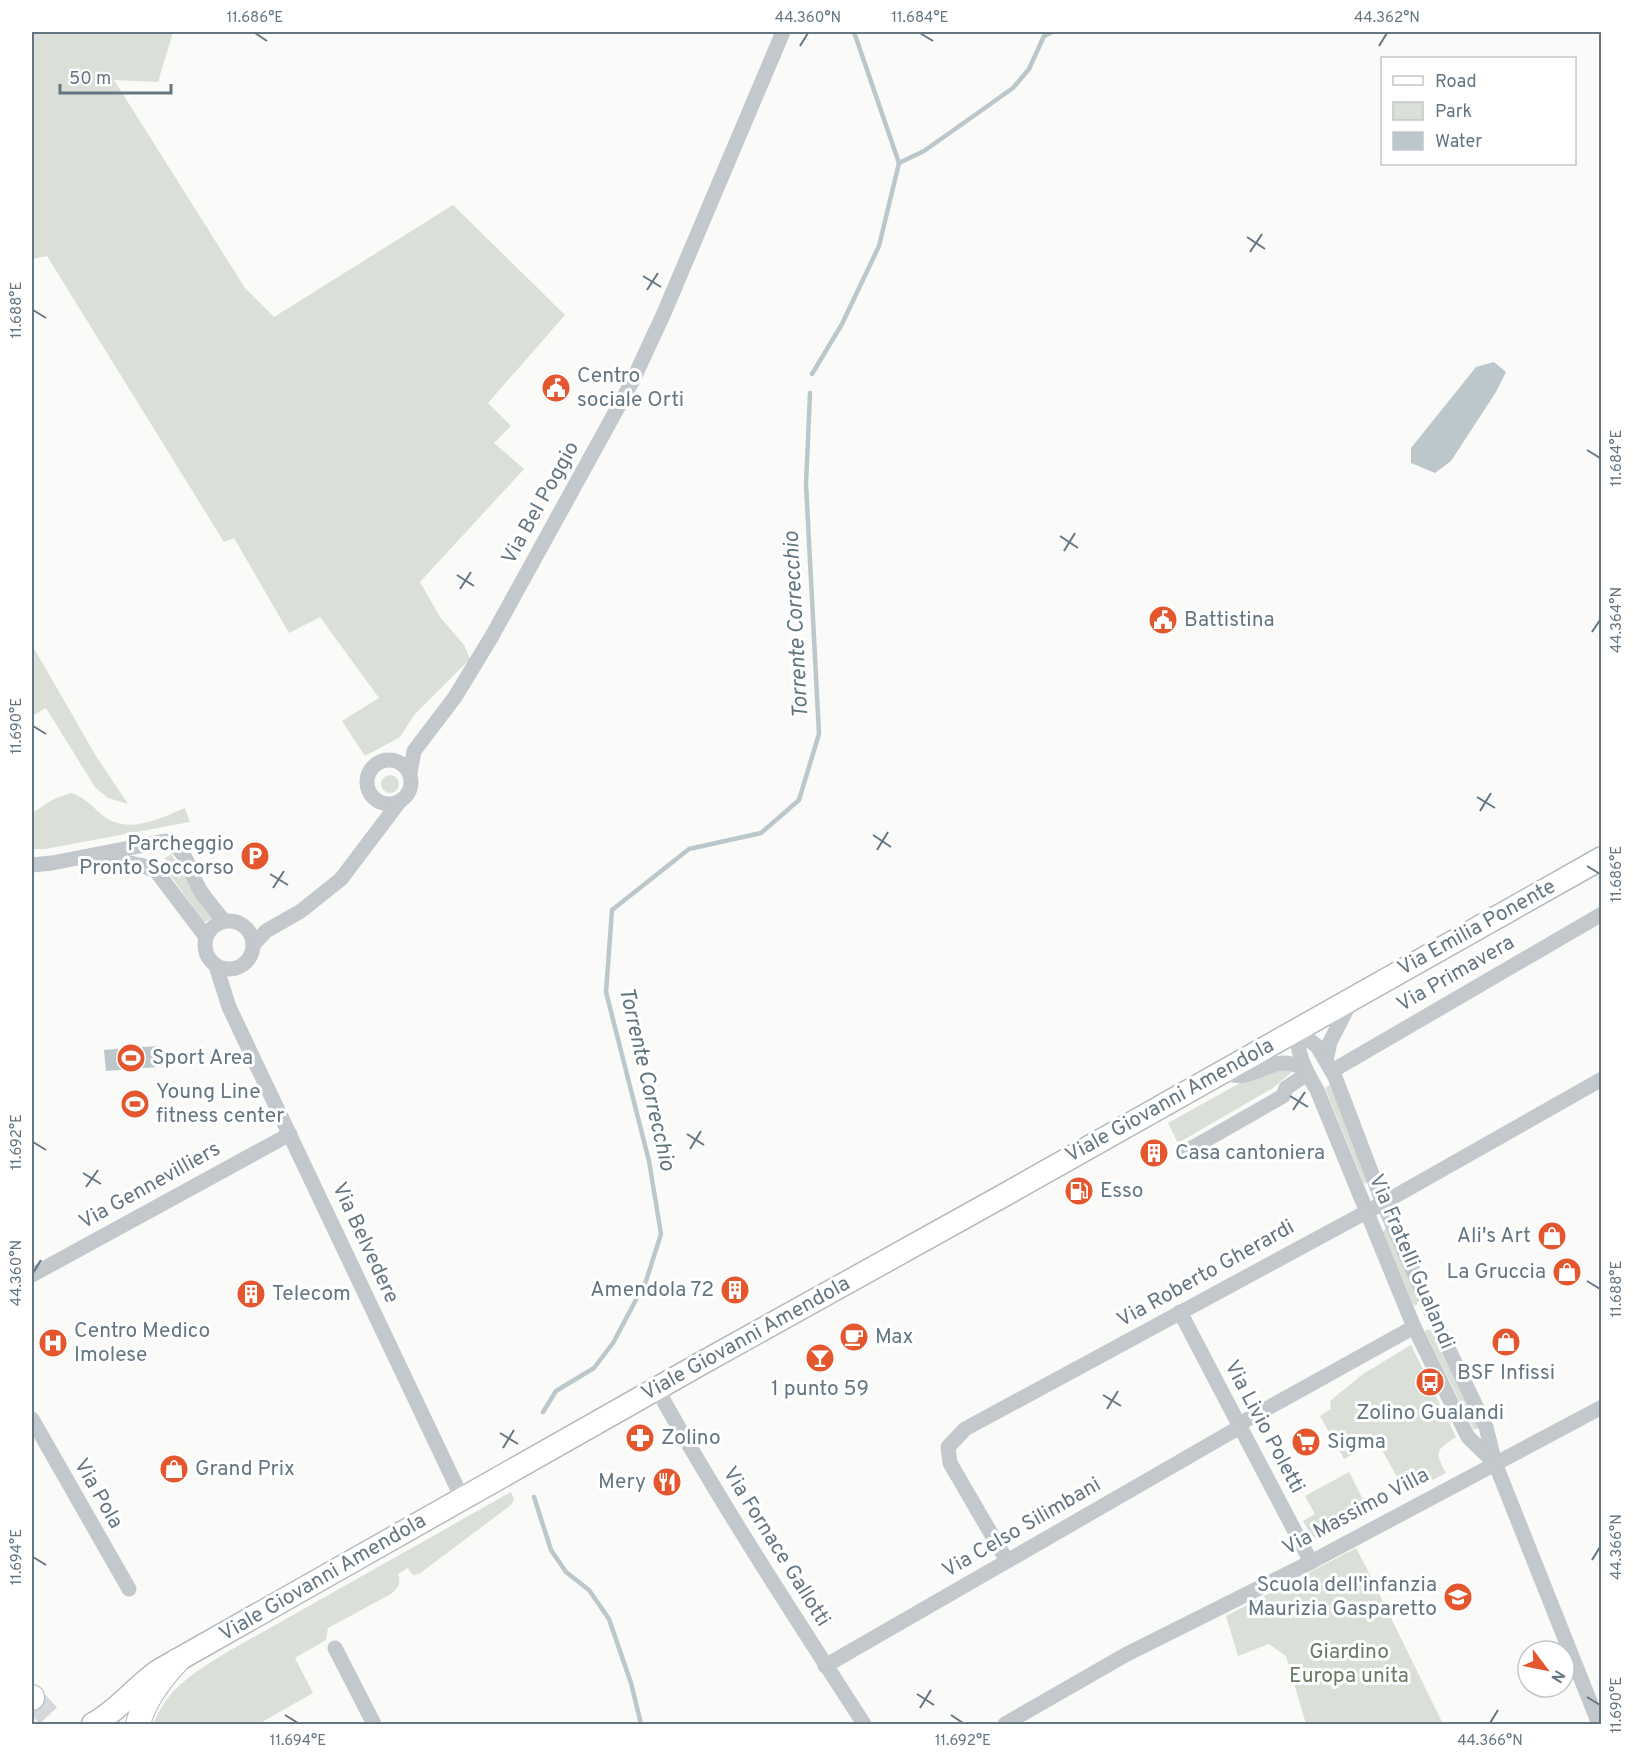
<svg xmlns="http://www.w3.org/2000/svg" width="1633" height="1756" font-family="Overpass,sans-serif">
	<rect width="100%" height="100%" fill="#fafaf8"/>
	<g fill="#dadfd7">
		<polygon points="32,32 173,32 158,82 114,80 245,288 274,317 453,205 565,315 488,403 511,426 494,443 524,469 420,582 440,617 464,645 470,659 414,715 400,737 365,756 342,721 379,698 320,617 289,633 234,538 224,542 47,256 32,259"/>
		<polygon points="32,645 96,756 128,804 108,798 95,787 46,708 32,716"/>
		<circle cx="390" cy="784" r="9"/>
		<path d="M 71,793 C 84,797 91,805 101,814 C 126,836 159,819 185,808 L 190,822 L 45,849 L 32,849 L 32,813 L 54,799 Z"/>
		<polygon points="171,854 213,917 204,923 168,872 165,858"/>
		<polygon points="1290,1069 1292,1072 1273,1088 1178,1143 1168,1123 1256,1074"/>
		<polygon points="1330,1085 1370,1182 1364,1184 1325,1088"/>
		<polygon points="1386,1228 1389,1230 1418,1301 1416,1306 1413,1304 1383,1232"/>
		<polygon points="1427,1329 1431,1331 1479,1428 1474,1430 1425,1332"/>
		<path d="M 1411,1345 L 1456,1437 C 1436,1451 1434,1450 1446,1473 L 1406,1493 L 1377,1441 L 1344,1459 L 1320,1416 L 1331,1409 L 1330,1401 L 1363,1374 Z"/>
		<polygon points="1349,1472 1370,1513 1318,1539 1311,1535 1303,1521 1315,1514 1305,1496"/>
		<path d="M 511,1492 L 514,1499 L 511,1505 L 419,1574 L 413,1575 L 408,1568 L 398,1574 C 401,1584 399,1587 391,1594 L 328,1628 L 326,1640 L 295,1658 L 313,1693 L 262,1722 L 262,1724 L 153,1724 C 170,1685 194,1673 229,1651 Z"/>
		<polygon points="1356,1548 1366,1567 1443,1724 1306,1724 1286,1656 1269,1644 1238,1656 1226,1616"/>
	</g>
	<g fill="#bbc7cb">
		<polygon points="1494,362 1506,372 1496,392 1451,461 1435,473 1411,463 1411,448 1476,367"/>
		<polygon points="157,1046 158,1067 106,1071 104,1050"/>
	</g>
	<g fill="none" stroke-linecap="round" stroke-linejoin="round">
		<g stroke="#bbc7cb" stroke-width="4.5">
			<polyline points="899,163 924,151 1013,88 1029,69 1044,36 1052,32"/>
			<polyline points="812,374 842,324 879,246 899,163 854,32"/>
			<polyline points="543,1412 556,1391 594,1368 613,1343 646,1281 661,1234 649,1161 606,992 612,910 689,849 761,833 799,800 819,734 806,484 810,393"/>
			<polyline points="534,1497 551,1550 566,1572 589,1590 609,1619 631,1683 641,1724"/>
		</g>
		<polyline stroke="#d5d9db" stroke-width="24" stroke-dasharray="24 12" stroke-linecap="butt" points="32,1698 56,1724"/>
		<g stroke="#b5babe" stroke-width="25">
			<path id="primary" d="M 93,1724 C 118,1711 136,1686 160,1670 L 702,1363 L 999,1198 L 1602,858"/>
		</g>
		<g stroke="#b4b9bd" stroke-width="26">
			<g id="trunk">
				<polyline points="32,1697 32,1698"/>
				<path d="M 138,1724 C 144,1701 161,1678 177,1661"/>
			</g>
		</g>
		<g stroke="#c3c8cc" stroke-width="15">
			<circle cx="389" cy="782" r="22"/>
			<polyline points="410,773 414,751 455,697 492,636 633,380 664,313 783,32"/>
			<polyline points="102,857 144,866 156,871 206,937"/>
			<path d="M 32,865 L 52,863 L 165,841 C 188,848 189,872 200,890 C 207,901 216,911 224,921"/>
			<circle cx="229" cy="945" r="24"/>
			<polyline points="253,945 266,931 301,911 341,879 400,801"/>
			<polyline points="216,966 229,1007 462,1498"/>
			<polyline points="1296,1030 1317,1046 1335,1077 1383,1203 1436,1323 1486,1427 1495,1463 1599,1724"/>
			<path d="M 1296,1030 C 1297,1053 1305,1070 1317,1090 L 1414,1327 L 1468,1437 L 1495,1463"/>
			<polyline points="1326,1060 1330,1042 1352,999"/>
			<polyline points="1332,1071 1602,914"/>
			<path d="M 1221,1072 C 1228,1074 1238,1077 1245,1075 C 1271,1069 1274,1056 1304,1068"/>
			<polyline points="1185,1152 1283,1096 1286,1088 1307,1074"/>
			<polyline points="32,1275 290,1134"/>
			<polyline points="1180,1312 1311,1562"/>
			<path d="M 657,1389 C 721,1504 793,1614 864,1724"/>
			<polyline points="32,1419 129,1589"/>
			<polyline points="1239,1424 1414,1327"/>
			<polyline points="1007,1561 950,1463 948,1447 965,1429 1383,1203 1602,1079"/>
			<polyline points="335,1648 374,1724"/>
			<polyline points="825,1666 1240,1427"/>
			<polyline points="1005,1724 1127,1654 1311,1562 1602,1407"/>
		</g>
		<use href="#primary" stroke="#fff" stroke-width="22"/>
		<use href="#trunk" stroke="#fff" stroke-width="24"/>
	</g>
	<path fill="none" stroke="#657683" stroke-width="2" d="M 255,33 L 267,41M 920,33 L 933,41M 800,46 L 808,33M 1379,46 L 1387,33M 1247,237 L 1265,249M 1250,252 L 1262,234M 643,276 L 661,287M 647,290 L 658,273M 33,310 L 46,318M 1587,450 L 1600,458M 1060,536 L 1078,548M 1064,551 L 1075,533M 457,575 L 474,586M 460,589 L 471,572M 1592,632 L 1600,620M 33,726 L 46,734M 1477,797 L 1495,808M 1480,811 L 1491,793M 873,835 L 891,847M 877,850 L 888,832M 1587,866 L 1600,874M 270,874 L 288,885M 273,888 L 284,871M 1290,1096 L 1308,1107M 1293,1110 L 1305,1092M 687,1134 L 704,1145M 33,1142 L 46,1150M 690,1149 L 701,1131M 83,1173 L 101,1184M 86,1187 L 98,1170M 33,1273 L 41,1260M 1587,1281 L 1600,1289M 1103,1395 L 1121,1406M 1107,1409 L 1118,1391M 500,1433 L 518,1444M 503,1448 L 514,1430M 33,1557 L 46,1565M 1592,1560 L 1600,1547M 917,1694 L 934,1705M 1587,1697 L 1600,1705M 920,1708 L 931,1690M 285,1715 L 298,1723M 951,1715 L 963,1723M 1490,1723 L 1498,1710"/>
	<defs>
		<g id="civic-disc" transform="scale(1.5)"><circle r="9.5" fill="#e4572e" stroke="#fff"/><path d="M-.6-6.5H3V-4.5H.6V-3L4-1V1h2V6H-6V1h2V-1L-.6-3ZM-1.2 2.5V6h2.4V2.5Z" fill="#fff"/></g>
		<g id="parking-disc" transform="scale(1.5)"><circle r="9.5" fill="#e4572e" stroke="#fff"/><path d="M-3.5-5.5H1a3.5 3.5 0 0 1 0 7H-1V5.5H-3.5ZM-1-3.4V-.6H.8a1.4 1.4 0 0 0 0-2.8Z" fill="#fff"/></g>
		<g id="stadium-disc" transform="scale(1.5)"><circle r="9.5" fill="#e4572e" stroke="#fff"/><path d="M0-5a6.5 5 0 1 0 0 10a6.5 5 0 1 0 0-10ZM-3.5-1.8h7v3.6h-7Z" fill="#fff"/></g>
		<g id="building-disc" transform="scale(1.5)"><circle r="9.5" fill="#e4572e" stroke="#fff"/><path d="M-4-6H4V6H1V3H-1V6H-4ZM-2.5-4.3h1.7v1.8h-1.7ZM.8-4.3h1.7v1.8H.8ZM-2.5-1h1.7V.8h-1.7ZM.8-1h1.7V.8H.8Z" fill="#fff"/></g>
		<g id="fuel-disc" transform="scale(1.5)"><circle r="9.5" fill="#e4572e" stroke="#fff"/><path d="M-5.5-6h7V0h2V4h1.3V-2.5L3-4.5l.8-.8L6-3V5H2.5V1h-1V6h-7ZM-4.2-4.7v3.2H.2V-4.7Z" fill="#fff"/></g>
		<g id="shop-disc" transform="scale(1.5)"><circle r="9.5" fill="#e4572e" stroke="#fff"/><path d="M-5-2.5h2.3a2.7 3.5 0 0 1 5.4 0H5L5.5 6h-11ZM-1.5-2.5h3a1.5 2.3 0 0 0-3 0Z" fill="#fff"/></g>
		<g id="cafe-disc" transform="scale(1.5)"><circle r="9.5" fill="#e4572e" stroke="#fff"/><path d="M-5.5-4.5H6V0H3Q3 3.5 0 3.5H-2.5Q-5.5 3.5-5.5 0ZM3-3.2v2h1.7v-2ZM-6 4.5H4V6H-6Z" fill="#fff"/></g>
		<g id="hospital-disc" transform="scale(1.5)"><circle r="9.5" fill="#e4572e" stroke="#fff"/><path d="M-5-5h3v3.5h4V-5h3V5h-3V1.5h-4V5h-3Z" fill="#fff"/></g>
		<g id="bar-disc" transform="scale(1.5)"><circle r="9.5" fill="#e4572e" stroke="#fff"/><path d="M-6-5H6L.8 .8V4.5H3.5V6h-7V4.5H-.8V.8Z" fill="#fff"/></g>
		<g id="bus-disc" transform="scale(1.5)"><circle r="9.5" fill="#e4572e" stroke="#fff"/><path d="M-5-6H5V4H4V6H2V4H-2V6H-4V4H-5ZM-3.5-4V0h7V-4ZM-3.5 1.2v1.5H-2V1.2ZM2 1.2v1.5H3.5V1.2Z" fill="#fff"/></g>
		<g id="pharmacy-disc" transform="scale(1.5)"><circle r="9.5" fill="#e4572e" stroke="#fff"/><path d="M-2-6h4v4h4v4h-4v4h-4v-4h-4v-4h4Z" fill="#fff"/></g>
		<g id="supermarket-disc" transform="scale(1.5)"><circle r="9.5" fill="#e4572e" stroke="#fff"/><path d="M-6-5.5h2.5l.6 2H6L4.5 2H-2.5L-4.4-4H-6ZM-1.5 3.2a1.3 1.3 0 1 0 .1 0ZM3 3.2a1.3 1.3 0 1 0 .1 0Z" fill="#fff"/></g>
		<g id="restaurant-disc" transform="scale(1.5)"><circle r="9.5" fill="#e4572e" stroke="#fff"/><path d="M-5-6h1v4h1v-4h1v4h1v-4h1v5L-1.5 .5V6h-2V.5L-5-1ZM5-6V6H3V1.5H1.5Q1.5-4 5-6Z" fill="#fff"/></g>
		<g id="school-disc" transform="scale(1.5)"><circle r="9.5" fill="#e4572e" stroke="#fff"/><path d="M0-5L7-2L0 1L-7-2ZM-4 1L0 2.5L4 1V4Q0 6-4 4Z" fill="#fff"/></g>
	</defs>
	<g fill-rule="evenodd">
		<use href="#civic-disc" x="556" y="388"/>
		<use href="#civic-disc" x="1163" y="620"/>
		<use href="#parking-disc" x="255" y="856"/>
		<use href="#stadium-disc" x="131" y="1058"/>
		<use href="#stadium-disc" x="135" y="1104"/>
		<use href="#building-disc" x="1154" y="1153"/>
		<use href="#fuel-disc" x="1079" y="1191"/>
		<use href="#shop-disc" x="1552" y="1236"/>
		<use href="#shop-disc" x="1567" y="1272"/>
		<use href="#building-disc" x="735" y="1290"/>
		<use href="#building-disc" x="251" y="1294"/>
		<use href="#cafe-disc" x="854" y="1337"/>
		<use href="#shop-disc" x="1506" y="1342"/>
		<use href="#hospital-disc" x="53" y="1343"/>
		<use href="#bar-disc" x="820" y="1358"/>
		<use href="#bus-disc" x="1430" y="1382"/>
		<use href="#pharmacy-disc" x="640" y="1438"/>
		<use href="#supermarket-disc" x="1306" y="1442"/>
		<use href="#shop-disc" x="174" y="1469"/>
		<use href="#restaurant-disc" x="667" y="1482"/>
		<use href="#school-disc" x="1458" y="1597"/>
	</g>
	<g text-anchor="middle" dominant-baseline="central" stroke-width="6" stroke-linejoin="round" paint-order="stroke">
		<g font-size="21" fill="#657683" stroke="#fff" text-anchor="start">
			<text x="577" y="376">Centro<tspan x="577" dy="24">sociale Orti</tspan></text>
			<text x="1184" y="620">Battistina</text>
			<text x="234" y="844" text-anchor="end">Parcheggio<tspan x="234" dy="24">Pronto Soccorso</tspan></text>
			<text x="152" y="1058">Sport Area</text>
			<text x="156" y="1092">Young Line<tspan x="156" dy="24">fitness center</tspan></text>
			<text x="1175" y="1153">Casa cantoniera</text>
			<text x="1100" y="1191">Esso</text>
			<text x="1531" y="1236" text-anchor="end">Ali's Art</text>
			<text x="1546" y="1272" text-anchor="end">La Gruccia</text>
			<text x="714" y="1290" text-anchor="end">Amendola 72</text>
			<text x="272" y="1294">Telecom</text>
			<text x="74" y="1331">Centro Medico<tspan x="74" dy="24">Imolese</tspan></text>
			<text x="875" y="1337">Max</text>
			<text x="1506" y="1373" text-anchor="middle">BSF Infissi</text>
			<text x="820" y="1389" text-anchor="middle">1 punto 59</text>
			<text x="1430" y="1413" text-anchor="middle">Zolino Gualandi</text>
			<text x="661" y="1438">Zolino</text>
			<text x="1327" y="1442">Sigma</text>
			<text x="195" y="1469">Grand Prix</text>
			<text x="646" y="1482" text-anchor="end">Mery</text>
			<text x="1437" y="1585" text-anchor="end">Scuola dell'infanzia<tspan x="1437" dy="24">Maurizia Gasparetto</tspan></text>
		</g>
		<g font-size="21" fill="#657683" stroke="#fff">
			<text transform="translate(541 503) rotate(-61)">Via Bel Poggio</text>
			<text transform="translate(1477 928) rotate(-29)">Via Emilia Ponente</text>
			<text transform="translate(1456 974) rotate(-30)">Via Primavera</text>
			<text transform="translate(1170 1101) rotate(-29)">Viale Giovanni Amendola</text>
			<text transform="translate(150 1186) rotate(-29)">Via Gennevilliers</text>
			<text transform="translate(365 1243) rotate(65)">Via Belvedere</text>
			<text transform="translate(1411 1262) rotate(67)">Via Fratelli Gualandi</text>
			<text transform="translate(1206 1274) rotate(-29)">Via Roberto Gherardi</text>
			<text transform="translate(746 1339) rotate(-29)">Viale Giovanni Amendola</text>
			<text transform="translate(1264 1427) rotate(62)">Via Livio Poletti</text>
			<text transform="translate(98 1494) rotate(60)">Via Pola</text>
			<text transform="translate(1356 1512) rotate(-28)">Via Massimo Villa</text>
			<text transform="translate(1022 1528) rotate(-30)">Via Celso Silimbani</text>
			<text transform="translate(776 1547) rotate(58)">Via Fornace Gallotti</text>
			<text transform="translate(323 1578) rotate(-30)">Viale Giovanni Amendola</text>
		</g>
		<g font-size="21" fill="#687a64" stroke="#fff">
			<text x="1349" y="1652">Giardino<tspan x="1349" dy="24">Europa unita</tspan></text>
		</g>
		<g font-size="22" font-style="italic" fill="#60757c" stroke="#fff">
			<text transform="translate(797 625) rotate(-93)">Torrente Correcchio</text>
			<text transform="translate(646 1079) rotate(77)">Torrente Correcchio</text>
		</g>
	</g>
	<rect width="1633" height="1756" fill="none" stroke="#ffffff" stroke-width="66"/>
	<rect x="1381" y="57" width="195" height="108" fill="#ffffff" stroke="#c1c8cd" stroke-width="1.5"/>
	<rect x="1393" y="76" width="30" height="9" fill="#ffffff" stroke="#c1c8cd" stroke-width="1.5"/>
	<text x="1435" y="87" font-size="18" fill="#657683">Road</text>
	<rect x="1393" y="102" width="30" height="18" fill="#dadfd7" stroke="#c1c8cd" stroke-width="1.5"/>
	<text x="1435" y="117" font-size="18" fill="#657683">Park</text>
	<rect x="1393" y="132" width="30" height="18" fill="#bbc7cb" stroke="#c1c8cd" stroke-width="1.5"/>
	<text x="1435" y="147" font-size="18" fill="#657683">Water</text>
	<g transform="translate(1546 1669) rotate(122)"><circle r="28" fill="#ffffff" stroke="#c1c8cd" stroke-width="1.5"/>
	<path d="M0-4.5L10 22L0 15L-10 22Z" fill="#e4572e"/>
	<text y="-9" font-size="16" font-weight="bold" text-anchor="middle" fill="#657683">N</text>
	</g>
	<path d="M60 84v9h111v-9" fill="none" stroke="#657683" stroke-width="3"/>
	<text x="69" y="84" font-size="18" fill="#657683" stroke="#ffffff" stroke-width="4.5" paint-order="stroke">50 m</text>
	<rect x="33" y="33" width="1567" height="1690" fill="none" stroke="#657683" stroke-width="2"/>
	<g font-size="15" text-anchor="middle" fill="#657683">
		<text x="255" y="22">11.686°E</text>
		<text x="808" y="22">44.360°N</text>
		<text x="920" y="22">11.684°E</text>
		<text x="1387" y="22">44.362°N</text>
		<text transform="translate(16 310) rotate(-90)" y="5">11.688°E</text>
		<text transform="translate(1616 458) rotate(-90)" y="5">11.684°E</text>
		<text transform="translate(1616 620) rotate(-90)" y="5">44.364°N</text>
		<text transform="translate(16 726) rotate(-90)" y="5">11.690°E</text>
		<text transform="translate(1616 874) rotate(-90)" y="5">11.686°E</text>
		<text transform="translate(16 1142) rotate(-90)" y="5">11.692°E</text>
		<text transform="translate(16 1273) rotate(-90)" y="5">44.360°N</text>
		<text transform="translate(1616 1289) rotate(-90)" y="5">11.688°E</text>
		<text transform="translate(1616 1547) rotate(-90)" y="5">44.366°N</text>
		<text transform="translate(16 1557) rotate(-90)" y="5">11.694°E</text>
		<text transform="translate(1616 1705) rotate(-90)" y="5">11.690°E</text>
		<text x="298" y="1745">11.694°E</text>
		<text x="963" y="1745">11.692°E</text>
		<text x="1490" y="1745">44.366°N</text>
	</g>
</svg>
